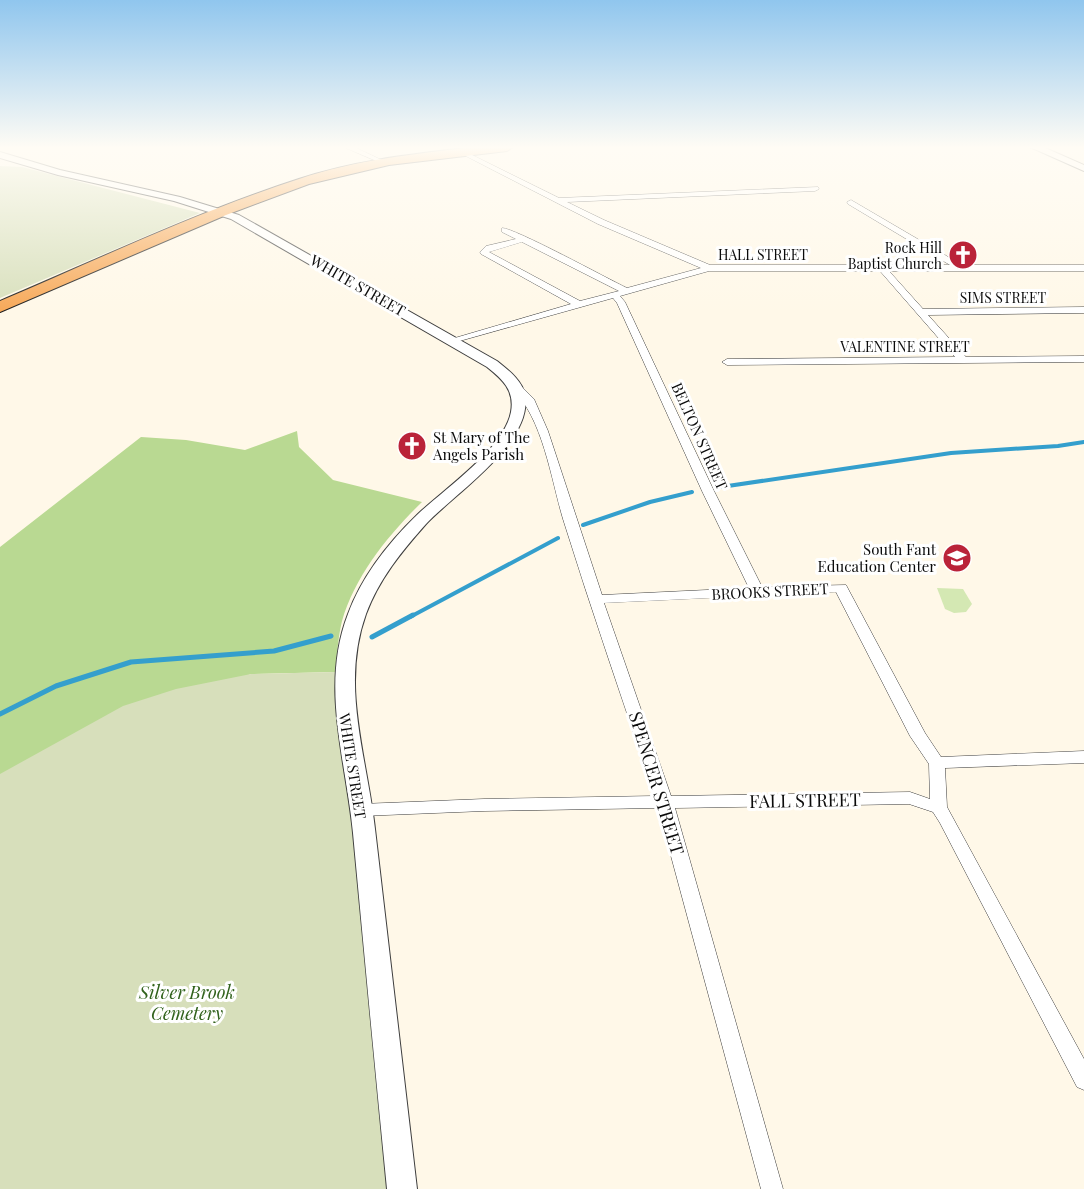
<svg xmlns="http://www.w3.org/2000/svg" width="1084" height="1189" font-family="'Playfair Display',serif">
	<rect width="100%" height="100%" fill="#fff8e8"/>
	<polygon fill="#d4e8b3" points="937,588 963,589 972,604 966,612 954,613 945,609"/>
	<path fill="#b9d992" d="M 297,431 L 299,447 L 333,480 L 422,502 C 388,535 355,576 342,621 C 338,637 337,656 335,672 L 251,674 L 0,776 L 0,547 L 141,437 L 186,440 L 245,450 Z"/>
	<g fill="#d7dfbb">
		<polygon points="0,166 22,167 200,213 0,298"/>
		<polygon points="335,672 387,1104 392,1189 0,1189 0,774 123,706 176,689 251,674"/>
	</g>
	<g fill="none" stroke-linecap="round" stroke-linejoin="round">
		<g stroke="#349fcd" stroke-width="4">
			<polyline points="721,487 951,453 1058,446 1084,442"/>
			<polyline points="583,525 650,502 692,492"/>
			<polyline points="410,617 558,538"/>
		</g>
		<g stroke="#349fcd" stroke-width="5">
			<polyline points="372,637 413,615"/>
			<polyline points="0,714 56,686 131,662 274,651 331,636"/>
		</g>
		<g stroke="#3e3e3e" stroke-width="1">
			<g id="minor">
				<polygon points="344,147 354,147 386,162 381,163"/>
				<path d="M 458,150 L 462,150 L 559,198 L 818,187 L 819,189 L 815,191 L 567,202 L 604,220 L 710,265 L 950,265 L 848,204 L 847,202 L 851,200 L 962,265 L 1084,265 L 1084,271 L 889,271 L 923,309 L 1084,307 L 1084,313 L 928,315 L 966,357 L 1084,356 L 1084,362 L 727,365 L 722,362 L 727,359 L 955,357 L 880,271 L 709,271 L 620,296 L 625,302 L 714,491 L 762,587 L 846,585 L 925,733 L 941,757 L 1084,751 L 1084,763 L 945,768 L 947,807 L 1084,1059 L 1084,1090 L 1077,1087 L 940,823 L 933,812 L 909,804 L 675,808 L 783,1189 L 761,1189 L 658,808 L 484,811 L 361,816 L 355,814 L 353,810 L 355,806 L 361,804 L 484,799 L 655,796 C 624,704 592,612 563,519 C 551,479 543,418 512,389 L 512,385 L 520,385 L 534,399 L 548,431 L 602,595 L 749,588 L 702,491 L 617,303 L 613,298 L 456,342 L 448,340 L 571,304 L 481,254 L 480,252 L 486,246 L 516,239 L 502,232 L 502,228 C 515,228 608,279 627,288 L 701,268 L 598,224 L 458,152 ZM 522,242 L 619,291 L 580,301 L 489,252 ZM 836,592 L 910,736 L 929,764 L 930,799 L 910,792 L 671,796 L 604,603 Z"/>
			</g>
		</g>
		<g stroke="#3e3e3e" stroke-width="2">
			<g id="tertiary">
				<polygon points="1030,147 1043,147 1084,165 1084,171"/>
				<path d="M 0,152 L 60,170 L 180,197 L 239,215 L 497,361 C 508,370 522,380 525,395 C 533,443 455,493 426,524 C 402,551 379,579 366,614 C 340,686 367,756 375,829 C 389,949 403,1069 417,1189 L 387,1189 C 375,1070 364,951 353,833 C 346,760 320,686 348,614 C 362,576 389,542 418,514 C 444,489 504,449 511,412 C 515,390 502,379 487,367 L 231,219 L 174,201 L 58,175 L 0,158 Z"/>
			</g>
		</g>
		<g stroke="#1c1c1c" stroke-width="2">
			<path id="trunk" d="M 474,147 L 513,147 L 507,151 L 389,165 L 309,184 L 226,215 L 0,312 L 0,301 C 99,259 197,212 299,179 C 355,160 415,154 474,147 Z"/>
		</g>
		<use href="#minor" fill="#fff" fill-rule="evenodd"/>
		<use href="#tertiary" fill="#fff" fill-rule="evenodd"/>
		<use href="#trunk" fill="#f7a857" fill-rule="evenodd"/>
	</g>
	<linearGradient id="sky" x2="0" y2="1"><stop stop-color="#90c6ee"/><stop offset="0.47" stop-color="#fffcf5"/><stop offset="1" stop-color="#fffcf5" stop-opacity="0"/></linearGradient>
	<rect width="1084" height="314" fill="url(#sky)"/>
	<defs>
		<g id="church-disc" transform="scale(1.5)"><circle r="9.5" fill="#ba2339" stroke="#fff"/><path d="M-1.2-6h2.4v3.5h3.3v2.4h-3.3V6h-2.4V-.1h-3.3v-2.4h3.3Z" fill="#fff"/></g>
		<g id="school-disc" transform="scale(1.5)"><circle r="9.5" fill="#ba2339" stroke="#fff"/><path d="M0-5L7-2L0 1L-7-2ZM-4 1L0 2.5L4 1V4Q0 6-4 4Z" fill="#fff"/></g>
	</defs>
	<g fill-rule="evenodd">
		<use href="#church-disc" x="963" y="255"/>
		<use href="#church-disc" x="412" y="446"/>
		<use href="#school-disc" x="957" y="558"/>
	</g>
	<g text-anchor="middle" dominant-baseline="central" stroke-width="6" stroke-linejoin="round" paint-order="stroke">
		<g font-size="14" fill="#0b0b0b" stroke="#fff" text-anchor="end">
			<text x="942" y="247">Rock Hill<tspan x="942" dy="16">Baptist Church</tspan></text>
		</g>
		<g font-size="14" fill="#0b0b0b" stroke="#fff">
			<text x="763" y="254">HALL STREET</text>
			<text x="1003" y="297">SIMS STREET</text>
			<text x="905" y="346">VALENTINE STREET</text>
		</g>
		<g font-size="15" fill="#0b0b0b" stroke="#fff">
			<text transform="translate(358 285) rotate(30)">WHITE STREET</text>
			<text transform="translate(700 436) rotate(66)">BELTON STREET</text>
			<text transform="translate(770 591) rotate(-3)">BROOKS STREET</text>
			<text transform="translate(353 766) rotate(81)">WHITE STREET</text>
		</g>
		<g font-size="15" fill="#0b0b0b" stroke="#fff" text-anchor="start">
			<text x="433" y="437">St Mary of The<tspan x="433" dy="17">Angels Parish</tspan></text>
			<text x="936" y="549" text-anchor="end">South Fant<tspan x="936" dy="17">Education Center</tspan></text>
		</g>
		<g font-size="18" fill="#0b0b0b" stroke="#fff">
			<text transform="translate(657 783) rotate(73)">SPENCER STREET</text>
			<text transform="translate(805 800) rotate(-1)">FALL STREET</text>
		</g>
		<g font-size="18" font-style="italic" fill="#31621c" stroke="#fff">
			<text x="187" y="992">Silver Brook<tspan x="187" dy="21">Cemetery</tspan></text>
		</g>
	</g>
</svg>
